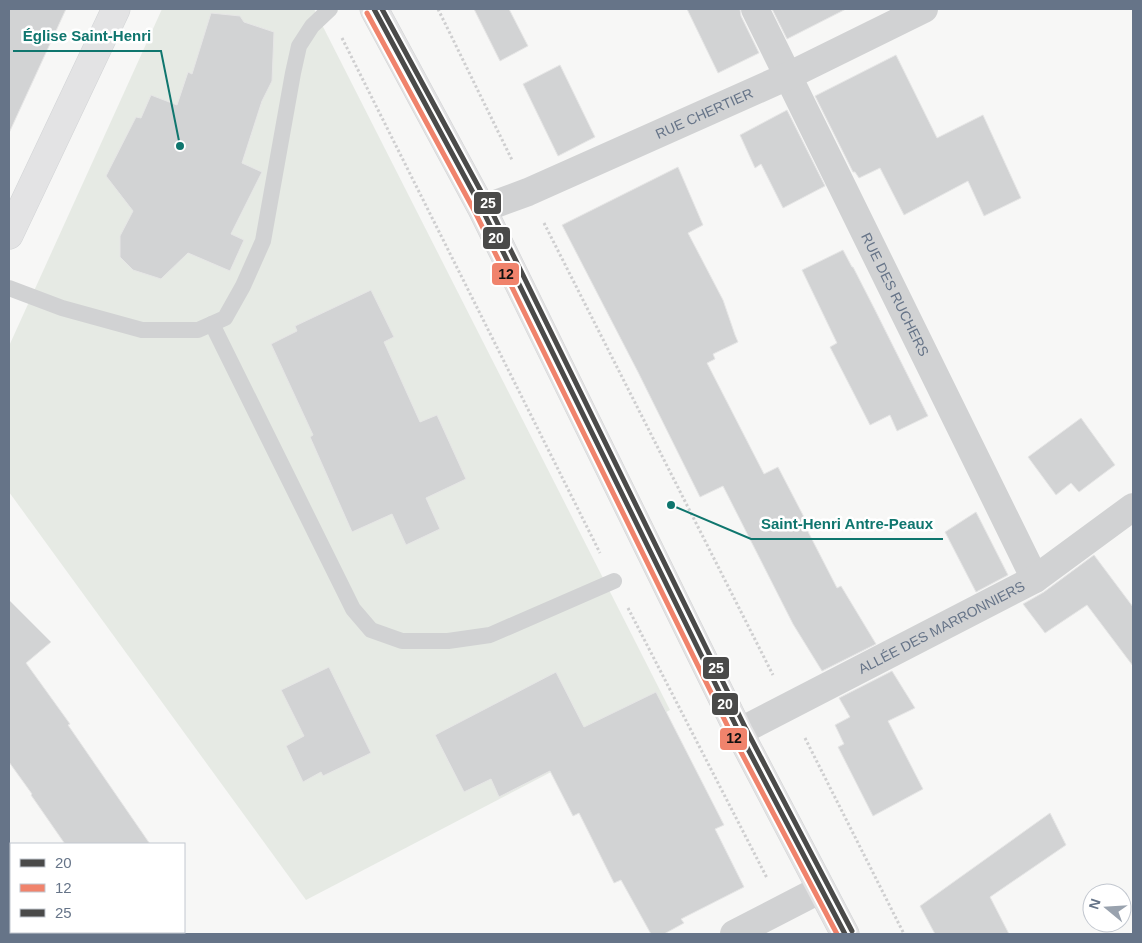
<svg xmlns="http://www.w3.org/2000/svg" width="1142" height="943" font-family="Helvetica,sans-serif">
	<rect width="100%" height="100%" fill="#f7f7f6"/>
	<polygon fill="#e6eae4" points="162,9 314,9 670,710 306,900 9,492 9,346"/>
	<g fill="#d2d3d4" stroke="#e6e6e6">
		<polygon points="9,9 66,9 9,133"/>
		<polygon points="474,9 509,9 528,46 500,61"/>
		<polygon points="687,9 740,9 741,16 759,53 718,73"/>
		<polygon points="772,9 846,9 787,39"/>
		<polygon points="211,13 240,16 244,22 274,32 272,81 262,101 242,163 262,172 231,234 244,240 230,271 188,253 161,279 133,270 120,257 120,236 133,211 106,176 136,117 141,118 151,95 177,105 188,72 192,74"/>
		<polygon points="896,55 937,138 983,115 1021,198 984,216 968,181 904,215 880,168 859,178 855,172 853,172 815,96"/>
		<polygon points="560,65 595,137 558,156 523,84"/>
		<polygon points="787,110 825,186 783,208 761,164 755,168 740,135"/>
		<polygon points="678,167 703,225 688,233 723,300 735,335 738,342 713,354 715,359 707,363 764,474 778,467 805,519 802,520 837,588 841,586 876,644 822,671 793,624 723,486 700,497 639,374 562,225"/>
		<polygon points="843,250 852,267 853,267 874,308 928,416 897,431 890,415 870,425 830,347 837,343 802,270"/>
		<polygon points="371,290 394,337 384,342 420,422 437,415 466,479 426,498 440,529 406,545 392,514 352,532 310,437 313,435 271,344 297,331 295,326"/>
		<polygon points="1081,418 1115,465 1079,492 1071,483 1056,495 1028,457"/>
		<polygon points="976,512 1008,575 976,592 945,532"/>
		<polygon points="1094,555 1133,607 1133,666 1087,605 1045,633 1023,604 1044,592"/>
		<polygon points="9,600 51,642 26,663 70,724 68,725 150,844 65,844 31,795 32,794 9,762"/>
		<polygon points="329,667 371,753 323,776 321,772 303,782 286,746 304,736 281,690"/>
		<polygon points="892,671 915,708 888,721 923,789 873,816 838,747 844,744 835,725 850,717 839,698"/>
		<polygon points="556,672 584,727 656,692 724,825 715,829 744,887 681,919 684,923 664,934 651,934 621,880 614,883 579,813 573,816 550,771 499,797 491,779 464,792 435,735"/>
		<polygon points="1050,813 1066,845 990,897 1009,934 935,934 920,906"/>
	</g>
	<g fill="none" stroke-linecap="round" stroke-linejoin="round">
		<g stroke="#d2d4d6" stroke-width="29">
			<polyline id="secondary" points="9,235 116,9"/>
		</g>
		<g stroke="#d2d3d4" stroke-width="29">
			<polyline id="primary" points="374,9 482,209 739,732 845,934"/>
		</g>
		<g stroke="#cfcfd0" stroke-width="3" stroke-dasharray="2.5 2.5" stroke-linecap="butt">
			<polyline points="438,9 512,160"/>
			<polyline points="342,38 600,553"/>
			<polyline points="544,223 773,675"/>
			<polyline points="628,608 767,878"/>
			<polyline points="805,738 904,934"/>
		</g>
		<g stroke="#d1d2d3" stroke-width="16">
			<polyline points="9,288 62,308 142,330 198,330 225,318 243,286 263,241 293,73 299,46 312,26 330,9"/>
			<polyline points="212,324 353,609 371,630 402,641 448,641 490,635 614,581"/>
		</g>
		<g stroke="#d1d2d3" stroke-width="28">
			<path id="s1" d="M 755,9 L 1035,579"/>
			<path id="s2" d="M 482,209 L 528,192 L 788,76 L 924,9"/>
			<path id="s3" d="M 739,732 L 1035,579 L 1133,507"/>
			<polyline points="9,875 11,878"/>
			<polyline points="48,932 50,934"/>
			<polyline points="734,934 821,889"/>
		</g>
		<use href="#secondary" stroke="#e3e3e4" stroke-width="28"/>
		<use href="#primary" stroke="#e3e3e4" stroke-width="28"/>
		<g stroke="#fff" stroke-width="9">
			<polyline id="bus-1" points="374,9 482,209 739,732 845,934"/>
		</g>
		<g stroke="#fff" stroke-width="9">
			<polyline id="bus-2" points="367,13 475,212 732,735 837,934"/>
		</g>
		<g stroke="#fff" stroke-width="9">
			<polyline id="bus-3" points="382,9 489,206 746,729 852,931"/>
		</g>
		<use href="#bus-1" stroke="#4a4a49" stroke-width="5"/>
		<use href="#bus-2" stroke="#f0836c" stroke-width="5"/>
		<use href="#bus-3" stroke="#4a4a49" stroke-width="5"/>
	</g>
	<g text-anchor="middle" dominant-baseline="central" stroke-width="5" stroke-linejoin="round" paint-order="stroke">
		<g font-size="14" fill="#667488" stroke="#fff">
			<text stroke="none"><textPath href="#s2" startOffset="242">RUE CHERTIER</textPath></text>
			<text stroke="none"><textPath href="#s1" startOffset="318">RUE DES RUCHERS</textPath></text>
			<text stroke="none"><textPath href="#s3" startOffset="228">ALLÉE DES MARRONNIERS</textPath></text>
		</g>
	</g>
	<path fill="none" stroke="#0f766e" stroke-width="2" d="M180 146L161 51H13M671 505L751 539H943"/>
	<g fill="#0f766e" stroke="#fff" stroke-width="2">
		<circle cx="180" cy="146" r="5"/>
		<circle cx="671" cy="505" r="5"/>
	</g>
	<g font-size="15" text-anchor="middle" font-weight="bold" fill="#0f766e" stroke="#fff" stroke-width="5" stroke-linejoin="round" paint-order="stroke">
		<text x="87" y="41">Église Saint-Henri</text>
		<text x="847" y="529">Saint-Henri Antre-Peaux</text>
	</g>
	<g stroke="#fff" stroke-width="2">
		<rect x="473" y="191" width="29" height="24" rx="5" fill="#4a4a49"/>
		<rect x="482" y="226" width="29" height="24" rx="5" fill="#4a4a49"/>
		<rect x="491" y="262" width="29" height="24" rx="5" fill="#f0836c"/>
		<rect x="702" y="656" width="28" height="24" rx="5" fill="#4a4a49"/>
		<rect x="711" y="692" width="28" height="24" rx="5" fill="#4a4a49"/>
		<rect x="719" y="727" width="29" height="24" rx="5" fill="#f0836c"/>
	</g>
	<g font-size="14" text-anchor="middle" font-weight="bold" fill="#fff">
		<text x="488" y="208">25</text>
		<text x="496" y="243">20</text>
		<text x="716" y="673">25</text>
		<text x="725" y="709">20</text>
	</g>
	<g font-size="14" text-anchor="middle" font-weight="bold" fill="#111">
		<text x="506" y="279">12</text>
		<text x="734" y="743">12</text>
	</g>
	<rect width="1142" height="943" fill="none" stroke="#667488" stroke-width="20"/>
	<rect x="10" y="843" width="175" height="90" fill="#ffffff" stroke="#c2c7cf"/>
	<rect x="20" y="859" width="25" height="8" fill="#4a4a49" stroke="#c2c7cf"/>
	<text x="55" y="868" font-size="15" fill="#667488">20</text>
	<rect x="20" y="884" width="25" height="8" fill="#f0836c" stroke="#c2c7cf"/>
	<text x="55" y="893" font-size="15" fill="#667488">12</text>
	<rect x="20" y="909" width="25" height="8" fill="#4a4a49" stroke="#c2c7cf"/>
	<text x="55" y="918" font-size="15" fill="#667488">25</text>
	<g transform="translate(1107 908) rotate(288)"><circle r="24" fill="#ffffff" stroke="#c2c7cf"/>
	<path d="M0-4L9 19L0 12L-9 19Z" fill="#99a2ae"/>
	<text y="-8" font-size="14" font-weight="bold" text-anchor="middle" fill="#667488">N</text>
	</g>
</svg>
